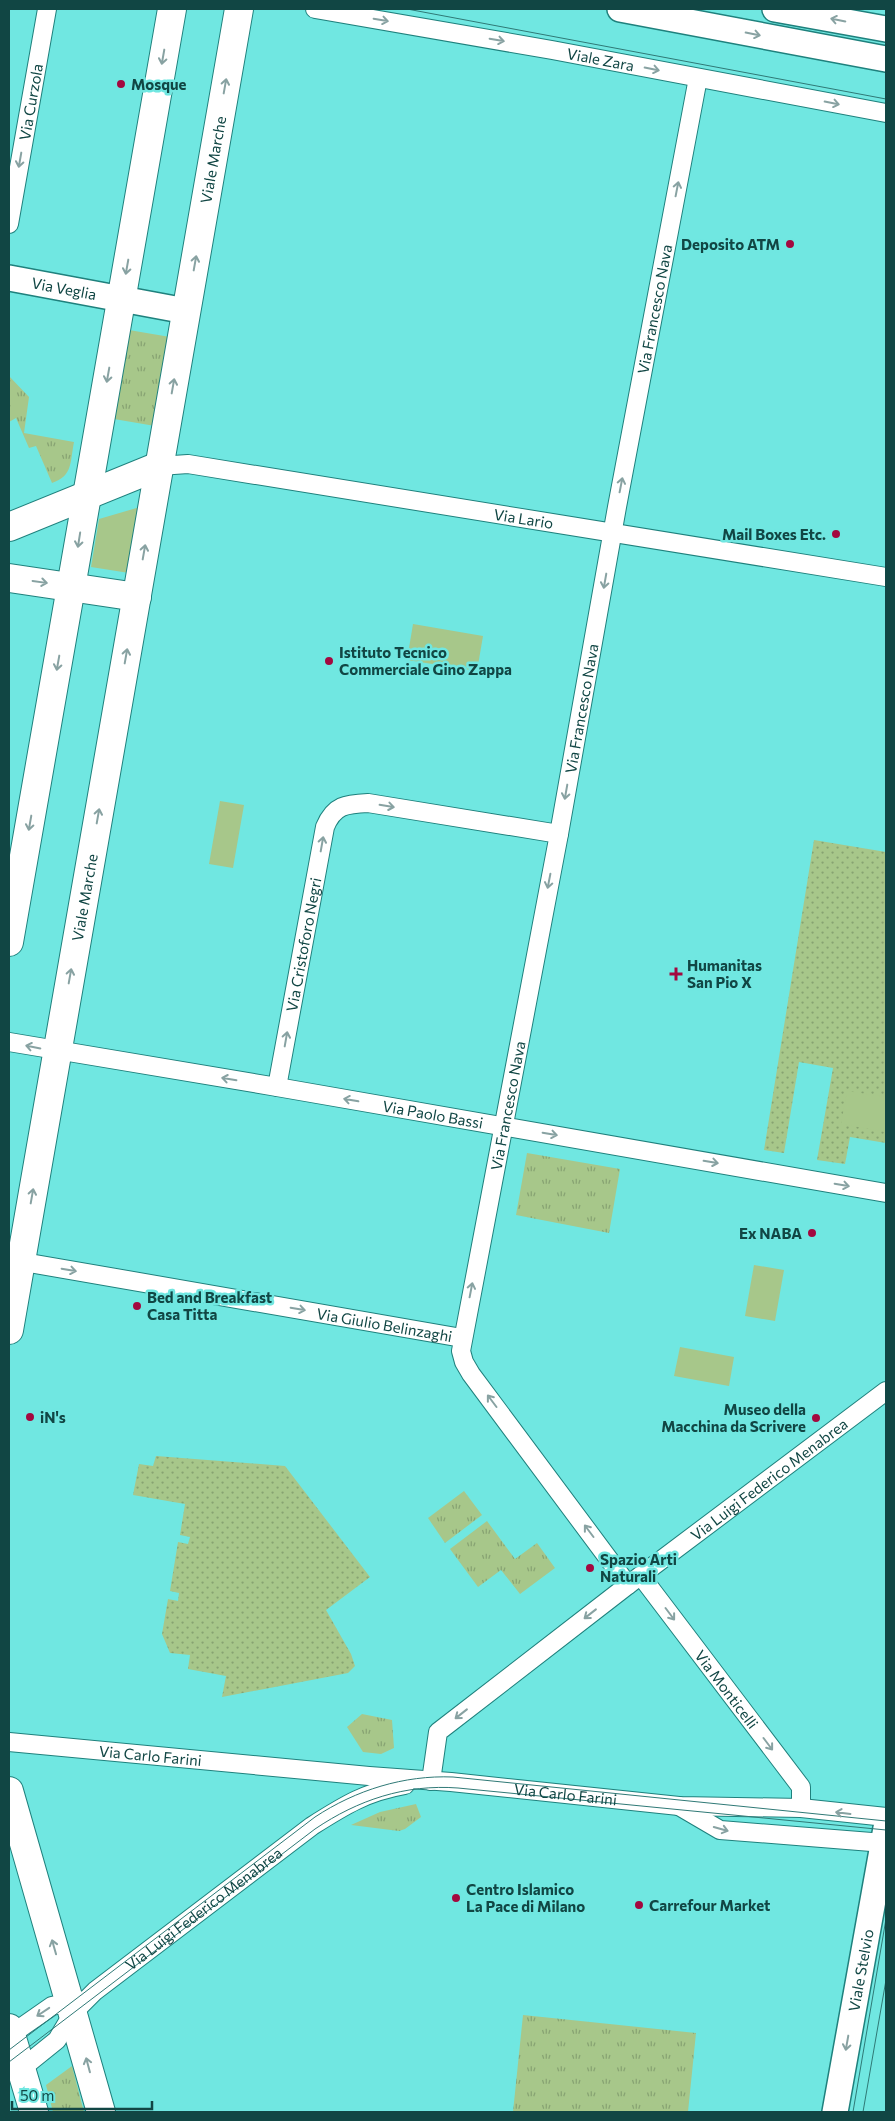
<svg xmlns="http://www.w3.org/2000/svg" width="895" height="2121" font-family="Commissioner,sans-serif">
	<defs>
		<pattern id="grass-tufts" width="24" height="20" patternUnits="userSpaceOnUse" patternTransform="scale(1.25)"><rect width="24" height="20" fill="#a7c78a"/><path d="M3 7l-1-3M5 7V3M7 7l1-3M15 17l-1-3M17 17v-4M19 17l1-3" fill="none" stroke="#87a372"/></pattern>
		<pattern id="park-dots" width="8" height="8" patternUnits="userSpaceOnUse" patternTransform="scale(1.25)"><rect width="8" height="8" fill="#a7c78a"/><path d="M2 2h.1M6 6h.1" fill="none" stroke="#87a372" stroke-width="1.8" stroke-linecap="round"/></pattern>
	</defs>
	<rect width="100%" height="100%" fill="#70e7e1"/>
	<g fill="url(#grass-tufts)">
		<polygon points="129,330 170,337 155,426 114,419"/>
		<path d="M 9,376 L 29,397 L 24,433 L 74,442 C 70,462 73,476 52,483 L 36,446 L 29,448 L 16,418 L 9,422 Z"/>
		<polygon points="527,1153 620,1169 609,1233 516,1215"/>
		<polygon points="464,1491 482,1515 445,1543 428,1518"/>
		<polygon points="487,1521 515,1559 537,1543 555,1568 520,1594 501,1570 478,1587 450,1549"/>
		<polygon points="362,1714 392,1720 394,1748 381,1754 363,1752 347,1727"/>
		<polygon points="416,1804 421,1817 405,1829 399,1831 351,1825 380,1812"/>
		<polygon points="523,2015 696,2033 688,2112 513,2112"/>
		<polygon points="72,2066 84,2112 53,2112 46,2085"/>
	</g>
	<g fill="url(#park-dots)">
		<polygon points="814,840 886,852 886,1143 850,1137 845,1164 817,1160 833,1068 799,1062 784,1153 764,1150"/>
		<polygon points="156,1456 285,1466 370,1577 326,1610 351,1654 355,1666 348,1673 222,1697 226,1676 188,1669 190,1655 170,1653 162,1634 168,1599 178,1601 179,1593 170,1591 178,1542 188,1544 190,1537 180,1535 185,1504 133,1495 139,1464 153,1466"/>
	</g>
	<g fill="#a7c78a">
		<polygon points="140,507 129,573 91,567 99,519"/>
		<polygon points="413,624 483,636 477,671 407,660"/>
		<polygon points="220,801 244,805 233,868 209,864"/>
		<polygon points="847,1091 886,1097 886,1132 841,1124"/>
		<polygon points="754,1265 784,1270 775,1321 745,1316"/>
		<polygon points="680,1347 734,1357 729,1386 674,1376"/>
	</g>
	<g fill="none" stroke-linecap="round" stroke-linejoin="round">
		<g stroke="#1f817d" stroke-width="20">
			<g id="street">
				<path id="s1" d="M 315,9 L 552,50 L 886,113"/>
				<path id="s2" d="M 9,224 L 47,9"/>
				<path id="s3" d="M 159,466 L 188,464 L 886,577"/>
				<path id="s4" d="M 9,1042 L 277,1087 L 886,1193"/>
				<path id="s5" d="M 277,1087 L 325,827 C 334,805 346,804 368,803 L 559,834"/>
				<path id="s6" d="M 12,1260 L 462,1338"/>
				<path id="s7" d="M 641,1576 L 801,1787 L 801,1808"/>
				<path id="s8" d="M 628,1585 L 471,1374 L 464,1362 L 461,1351 L 559,834 L 617,507 L 698,78"/>
				<path id="s9" d="M 9,1742 L 369,1776 L 451,1782 L 679,1806 L 801,1808 L 886,1817"/>
				<path id="s10" d="M 431,1781 L 438,1732 L 628,1585 L 886,1391"/>
				<polyline points="679,1806 720,1830 884,1843"/>
				<polyline points="19,2029 52,2006 78,2000"/>
				<path id="s11" d="M 21,2069 L 57,2040 L 73,2013 L 95,1991 L 312,1826 C 345,1805 366,1792 405,1785"/>
			</g>
		</g>
		<g stroke="#1f817d" stroke-width="28">
			<g id="secondary">
				<polyline points="620,9 886,59"/>
				<polyline points="775,9 886,29"/>
				<path id="s12" d="M 9,278 L 186,311"/>
				<path id="s13" d="M 835,2112 L 886,1828"/>
			</g>
		</g>
		<g stroke="#1f817d" stroke-width="30">
			<g id="primary">
				<polyline points="9,527 159,466"/>
				<polyline points="9,578 137,597"/>
				<polyline points="9,942 172,9"/>
				<path id="s14" d="M 9,1330 L 239,9"/>
				<polyline points="9,1791 101,2112"/>
				<polyline points="9,2028 34,2112"/>
			</g>
		</g>
		<use href="#street" stroke="#fff" stroke-width="18"/>
		<use href="#secondary" stroke="#fff" stroke-width="25"/>
		<use href="#primary" stroke="#fff" stroke-width="28"/>
		<g stroke="#2f7976" stroke-width="1">
			<polyline points="407,9 886,99"/>
			<path d="M 9,2050 L 315,1817 C 356,1790 404,1775 453,1777 L 886,1821"/>
			<path d="M 9,2062 L 315,1829 C 358,1800 405,1784 458,1788 L 886,1830"/>
			<polyline points="853,2112 886,1919"/>
			<polyline points="863,2112 886,1980"/>
		</g>
	</g>
	<defs><path id="oneway-shaft" d="M-6 0H5M1.5-3L5.5 0L1.5 3" fill="none" stroke-width="1.6" stroke-linecap="round" stroke-linejoin="round" transform="scale(1.25)"/></defs>
	<g stroke="#88a2a2">
		<use href="#oneway-shaft" transform="translate(381 20) rotate(10)"/>
		<use href="#oneway-shaft" transform="translate(838 20) rotate(-169)"/>
		<use href="#oneway-shaft" transform="translate(753 34) rotate(11)"/>
		<use href="#oneway-shaft" transform="translate(497 40) rotate(10)"/>
		<use href="#oneway-shaft" transform="translate(163 57) rotate(100)"/>
		<use href="#oneway-shaft" transform="translate(652 69) rotate(11)"/>
		<use href="#oneway-shaft" transform="translate(225 86) rotate(-80)"/>
		<use href="#oneway-shaft" transform="translate(832 103) rotate(11)"/>
		<use href="#oneway-shaft" transform="translate(20 160) rotate(100)"/>
		<use href="#oneway-shaft" transform="translate(677 189) rotate(-79)"/>
		<use href="#oneway-shaft" transform="translate(195 263) rotate(-80)"/>
		<use href="#oneway-shaft" transform="translate(127 267) rotate(100)"/>
		<use href="#oneway-shaft" transform="translate(108 375) rotate(100)"/>
		<use href="#oneway-shaft" transform="translate(173 386) rotate(-80)"/>
		<use href="#oneway-shaft" transform="translate(621 485) rotate(-79)"/>
		<use href="#oneway-shaft" transform="translate(79 540) rotate(99)"/>
		<use href="#oneway-shaft" transform="translate(144 552) rotate(-80)"/>
		<use href="#oneway-shaft" transform="translate(605 581) rotate(100)"/>
		<use href="#oneway-shaft" transform="translate(40 582) rotate(8)"/>
		<use href="#oneway-shaft" transform="translate(126 656) rotate(-80)"/>
		<use href="#oneway-shaft" transform="translate(58 663) rotate(100)"/>
		<use href="#oneway-shaft" transform="translate(566 792) rotate(100)"/>
		<use href="#oneway-shaft" transform="translate(387 806) rotate(9)"/>
		<use href="#oneway-shaft" transform="translate(98 816) rotate(-80)"/>
		<use href="#oneway-shaft" transform="translate(30 823) rotate(100)"/>
		<use href="#oneway-shaft" transform="translate(322 844) rotate(-80)"/>
		<use href="#oneway-shaft" transform="translate(549 881) rotate(101)"/>
		<use href="#oneway-shaft" transform="translate(70 976) rotate(-80)"/>
		<use href="#oneway-shaft" transform="translate(286 1039) rotate(-80)"/>
		<use href="#oneway-shaft" transform="translate(33 1047) rotate(-169)"/>
		<use href="#oneway-shaft" transform="translate(229 1079) rotate(-171)"/>
		<use href="#oneway-shaft" transform="translate(351 1100) rotate(-170)"/>
		<use href="#oneway-shaft" transform="translate(550 1134) rotate(10)"/>
		<use href="#oneway-shaft" transform="translate(711 1162) rotate(9)"/>
		<use href="#oneway-shaft" transform="translate(842 1185) rotate(10)"/>
		<use href="#oneway-shaft" transform="translate(32 1196) rotate(-80)"/>
		<use href="#oneway-shaft" transform="translate(69 1270) rotate(10)"/>
		<use href="#oneway-shaft" transform="translate(471 1290) rotate(-79)"/>
		<use href="#oneway-shaft" transform="translate(298 1309) rotate(10)"/>
		<use href="#oneway-shaft" transform="translate(492 1401) rotate(-127)"/>
		<use href="#oneway-shaft" transform="translate(589 1531) rotate(-127)"/>
		<use href="#oneway-shaft" transform="translate(590 1614) rotate(142)"/>
		<use href="#oneway-shaft" transform="translate(670 1614) rotate(53)"/>
		<use href="#oneway-shaft" transform="translate(461 1714) rotate(142)"/>
		<use href="#oneway-shaft" transform="translate(768 1744) rotate(53)"/>
		<use href="#oneway-shaft" transform="translate(843 1813) rotate(-173)"/>
		<use href="#oneway-shaft" transform="translate(721 1829) rotate(16)"/>
		<use href="#oneway-shaft" transform="translate(54 1947) rotate(-106)"/>
		<use href="#oneway-shaft" transform="translate(43 2012) rotate(146)"/>
		<use href="#oneway-shaft" transform="translate(847 2043) rotate(100)"/>
		<use href="#oneway-shaft" transform="translate(88 2065) rotate(-105)"/>
	</g>
	<g fill="#a3083f" stroke="#70e7e1" stroke-width="2">
		<circle cx="121" cy="84" r="5"/>
		<circle cx="790" cy="244" r="5"/>
		<circle cx="836" cy="534" r="5"/>
		<circle cx="329" cy="661" r="5"/>
		<path d="M673.5 966.5h5v5h5v5h-5v5h-5v-5h-5v-5h5z"/>
		<circle cx="812" cy="1233" r="5"/>
		<circle cx="137" cy="1306" r="5"/>
		<circle cx="30" cy="1417" r="5"/>
		<circle cx="816" cy="1418" r="5"/>
		<circle cx="590" cy="1568" r="5"/>
		<circle cx="456" cy="1898" r="5"/>
		<circle cx="639" cy="1905" r="5"/>
	</g>
	<g text-anchor="middle" dominant-baseline="central" stroke-width="5" stroke-linejoin="round" paint-order="stroke">
		<g font-size="15" fill="#114644" stroke="#70e7e1">
			<text stroke="none"><textPath href="#s1" startOffset="290">Viale Zara</textPath></text>
			<text stroke="none"><textPath href="#s2" startOffset="124">Via Curzola</textPath></text>
			<text stroke="none"><textPath href="#s14" startOffset="1188">Viale Marche</textPath></text>
			<text stroke="none"><textPath href="#s12" startOffset="56">Via Veglia</textPath></text>
			<text stroke="none"><textPath href="#s8" startOffset="1348">Via Francesco Nava</textPath></text>
			<text stroke="none"><textPath href="#s3" startOffset="369">Via Lario</textPath></text>
			<text stroke="none"><textPath href="#s8" startOffset="942">Via Francesco Nava</textPath></text>
			<text stroke="none"><textPath href="#s14" startOffset="439">Viale Marche</textPath></text>
			<text stroke="none"><textPath href="#s5" startOffset="145">Via Cristoforo Negri</textPath></text>
			<text stroke="none"><textPath href="#s8" startOffset="538">Via Francesco Nava</textPath></text>
			<text stroke="none"><textPath href="#s4" startOffset="430">Via Paolo Bassi</textPath></text>
			<text stroke="none"><textPath href="#s6" startOffset="378">Via Giulio Belinzaghi</textPath></text>
			<text stroke="none"><textPath href="#s10" startOffset="466">Via Luigi Federico Menabrea</textPath></text>
			<text stroke="none"><textPath href="#s7" startOffset="142">Via Monticelli</textPath></text>
			<text stroke="none"><textPath href="#s9" startOffset="142">Via Carlo Farini</textPath></text>
			<text stroke="none"><textPath href="#s9" startOffset="559">Via Carlo Farini</textPath></text>
			<text stroke="none"><textPath href="#s11" startOffset="245">Via Luigi Federico Menabrea</textPath></text>
			<text stroke="none"><textPath href="#s13" startOffset="144">Viale Stelvio</textPath></text>
		</g>
		<g font-size="15" font-weight="bold" fill="#114644" stroke="#70e7e1" text-anchor="start">
			<text x="131" y="84">Mosque</text>
			<text x="780" y="244" text-anchor="end">Deposito ATM</text>
			<text x="826" y="534" text-anchor="end">Mail Boxes Etc.</text>
			<text x="339" y="652">Istituto Tecnico<tspan x="339" dy="17">Commerciale Gino Zappa</tspan></text>
			<text x="687" y="965">Humanitas<tspan x="687" dy="17">San Pio X</tspan></text>
			<text x="802" y="1233" text-anchor="end">Ex NABA</text>
			<text x="147" y="1297">Bed and Breakfast<tspan x="147" dy="17">Casa Titta</tspan></text>
			<text x="806" y="1409" text-anchor="end">Museo della<tspan x="806" dy="17">Macchina da Scrivere</tspan></text>
			<text x="40" y="1417">iN's</text>
			<text x="600" y="1559">Spazio Arti<tspan x="600" dy="17">Naturali</tspan></text>
			<text x="466" y="1889">Centro Islamico<tspan x="466" dy="17">La Pace di Milano</tspan></text>
			<text x="649" y="1905">Carrefour Market</text>
		</g>
	</g>
	<rect width="895" height="2121" fill="none" stroke="#114644" stroke-width="20"/>
	<path d="M12 2101v8h140v-8" fill="none" stroke="#114644" stroke-width="2.5"/>
	<text x="20" y="2101" font-size="15" fill="#114644" stroke="#70e7e1" stroke-width="4" paint-order="stroke">50 m</text>
</svg>
